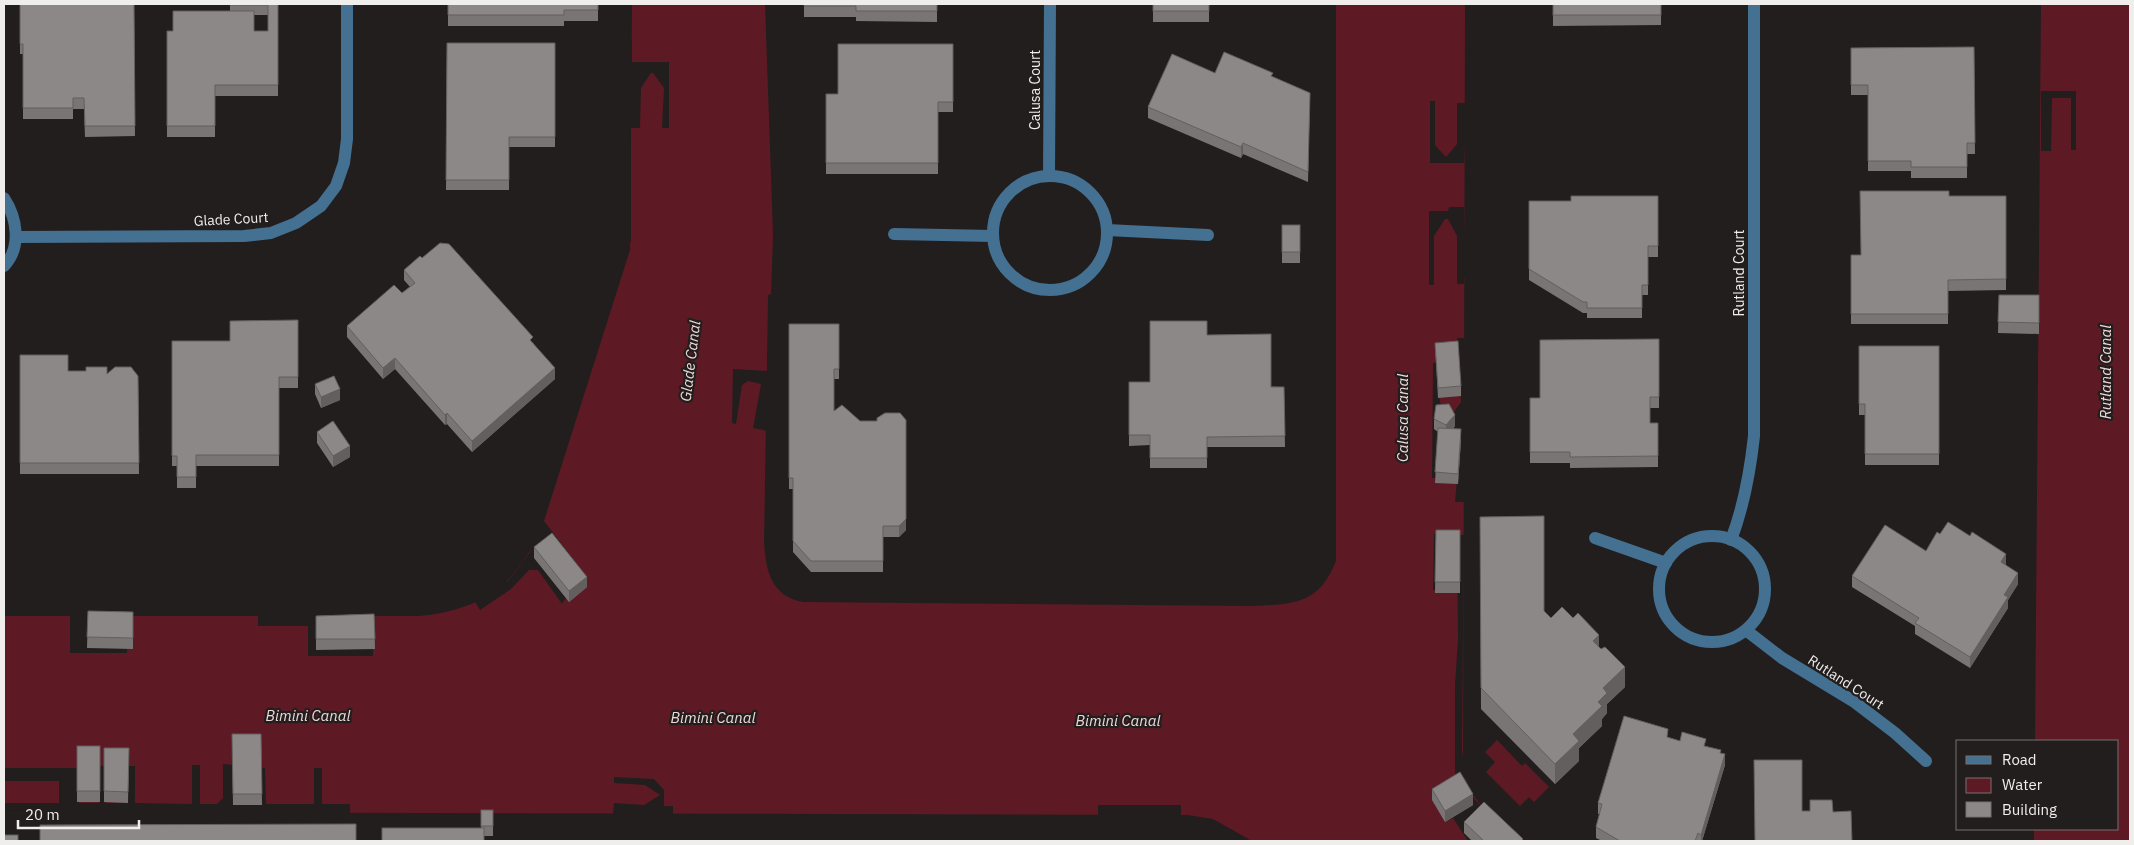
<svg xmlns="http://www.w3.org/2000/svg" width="2134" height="845" font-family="'IBM Plex Sans',sans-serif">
	<rect width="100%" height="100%" fill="#221e1e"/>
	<g fill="#5e1a24">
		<path d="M 632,4 L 765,4 L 773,235 L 771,294 L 768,295 L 764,543 C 766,571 771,596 803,602 L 1253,606 C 1295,604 1319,604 1336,561 L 1336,4 L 1465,4 L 1463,768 C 1471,810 1501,820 1534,841 L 1252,841 L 1213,819 L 1188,815 L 58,812 L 4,814 L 4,616 L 419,616 C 486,609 519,583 544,521 L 630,250 Z"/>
		<polygon points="2041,4 2130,4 2130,841 2034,841 2034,829 2118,829 2118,741 2035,741"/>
		<polygon points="1497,740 1522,766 1525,763 1549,787 1534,802 1529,797 1520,806 1486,772 1495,762 1485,752"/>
	</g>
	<g fill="#221e1e">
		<polygon points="630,40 632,40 632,62 669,62 669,128 662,128 664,88 653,73 651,73 641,88 640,128 631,128 631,242 628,242"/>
		<polygon points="2041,91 2076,91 2076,150 2071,150 2071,98 2052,98 2051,151 2041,151"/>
		<polygon points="1430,101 1435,101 1435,145 1446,157 1457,144 1457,103 1467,103 1464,163 1430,163"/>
		<polygon points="1449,207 1464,207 1466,276 1464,277 1464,284 1457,284 1457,236 1448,219 1445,219 1434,236 1434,285 1429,285 1429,211 1448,211"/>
		<polygon points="1457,338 1464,338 1464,502 1455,502 1460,444 1438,478 1432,478 1433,363 1437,362 1440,403 1451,416 1461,402"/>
		<polygon points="733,369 767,371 767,431 753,428 761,384 748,381 742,385 736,424 732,423"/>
		<polygon points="544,521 584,573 567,596 562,604 538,570 529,570 511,589 480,610 474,600 506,580 507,582 518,569 529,553"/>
		<polygon points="1434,534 1464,535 1462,750 1466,784 1475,800 1486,810 1534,841 1468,841 1453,818 1445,822 1446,791 1455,774 1455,684 1458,639 1457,550 1437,590 1433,590"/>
		<polygon points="258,614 302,614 303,616 373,616 373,656 308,656 308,626 258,626"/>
		<polygon points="70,616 128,616 127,653 70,653"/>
		<polygon points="223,764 265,768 266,804 314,804 314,768 322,768 322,804 350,804 350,814 94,813 94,815 58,815 57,812 5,814 5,803 59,803 59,781 5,781 5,768 79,768 79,803 99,803 99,766 106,766 105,803 126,803 127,766 135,766 135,803 192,804 192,765 200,765 200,804 217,804 223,798"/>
		<polygon points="614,777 654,779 664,790 664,806 673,806 673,817 645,817 645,815 613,814 614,803 644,805 660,795 645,785 614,783"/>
		<polygon points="1098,805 1181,805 1181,815 1127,815 1126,817 1098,817"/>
	</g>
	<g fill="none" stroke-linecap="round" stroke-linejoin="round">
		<g stroke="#447091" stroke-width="12">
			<polyline points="1049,176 1050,4"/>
			<circle cx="1050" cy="233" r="57"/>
			<path d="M 4,198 C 17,218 22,247 4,266"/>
			<polyline points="1107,230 1208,235"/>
			<polyline points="894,234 993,236"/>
			<polyline points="16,237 244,236 271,233 296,223 321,206 336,186 344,163 347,139 347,4"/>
			<circle cx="1712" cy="589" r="53"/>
			<polyline points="1595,538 1666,563"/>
			<path d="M 1731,540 C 1744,506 1750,473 1754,436 L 1754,4"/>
			<polyline points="1747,631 1782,658 1853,701 1895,733 1926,761"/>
		</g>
	</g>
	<g fill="#797575" fill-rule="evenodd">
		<polygon points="20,4 134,4 135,136 85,137 84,109 73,109 73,119 23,119 23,54 20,54"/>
		<path d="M 230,4 L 278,4 L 278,96 L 215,96 L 215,137 L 167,137 L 167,31 L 173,31 L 230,11 ZM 254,15 L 268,15 L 268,31 L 254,31 Z"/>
		<polygon points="448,4 598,4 598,21 564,21 564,26 448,26"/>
		<polygon points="804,4 937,4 937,22 856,21 856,17 804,17"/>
		<rect x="1153" y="4" width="56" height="18"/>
		<polygon points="1553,4 1661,4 1661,25 1553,26"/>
		<polygon points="447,43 555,43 555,147 509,147 509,190 446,190"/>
		<polygon points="953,44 953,112 938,112 938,174 826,174 826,94 838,94"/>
		<polygon points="1974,47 1975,154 1967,154 1967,178 1911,178 1911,171 1868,171 1868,95 1851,95 1851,48"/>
		<polygon points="1215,73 1273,77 1310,93 1308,182 1243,154 1241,158 1148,118 1148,107"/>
		<polygon points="1658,196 1658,257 1648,257 1648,295 1642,295 1642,318 1587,318 1587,313 1583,313 1529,280 1529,201 1571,201"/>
		<polygon points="1949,196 2006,196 2006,290 1948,291 1948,324 1851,324 1851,255 1861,255"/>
		<rect x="1282" y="225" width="18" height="38"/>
		<polygon points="422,258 533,343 555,379 472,452 447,424 445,425 395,369 383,379 347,337 347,326 402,293 410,287 404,280 404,270"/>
		<polygon points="1999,295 2039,295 2039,334 1998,333"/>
		<polygon points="298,320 298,388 279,388 279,466 196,466 196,488 177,488 177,466 172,466 172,341 230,341"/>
		<polygon points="789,324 839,324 839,379 834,379 834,411 906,530 899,537 883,537 883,572 811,572 793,552 793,489 789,489"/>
		<polygon points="1659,339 1659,408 1650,408 1650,423 1658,423 1658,467 1570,468 1570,463 1530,463 1530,398 1540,398"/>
		<polygon points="1435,343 1461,386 1461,396 1438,398"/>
		<polygon points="1859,346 1939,346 1939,465 1865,465 1865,415 1859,415"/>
		<polygon points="20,355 68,371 138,376 139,474 20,474"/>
		<polygon points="1129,382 1150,382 1284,387 1285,447 1207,447 1207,468 1150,468 1150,445 1129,446"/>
		<polygon points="315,384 340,400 321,408 315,394"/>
		<polygon points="1434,419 1455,426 1453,429 1461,440 1458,484 1435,483 1438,432 1434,429"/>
		<polygon points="317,432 350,457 333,467 317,443"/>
		<polygon points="1480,517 1544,611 1551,618 1599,647 1625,687 1607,704 1607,713 1602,719 1602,726 1579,748 1579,761 1555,784 1481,709"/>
		<polygon points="1436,530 1460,530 1460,593 1435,593"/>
		<polygon points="1940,534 2006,565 2018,584 2008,600 2008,608 1970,668 1915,634 1915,626 1852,587 1852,576 1926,551"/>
		<polygon points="534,547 587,587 569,602 534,558"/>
		<polygon points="88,611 133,612 133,649 87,648"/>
		<polygon points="374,614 375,649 316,650 316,616"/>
		<polygon points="232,734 261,734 262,805 233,805"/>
		<polygon points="1668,738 1680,741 1706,746 1721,753 1725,765 1702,841 1602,841 1596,838 1596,827 1600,814 1598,814 1598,803"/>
		<rect x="77" y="746" width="23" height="56"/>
		<polygon points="104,748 129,748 128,803 104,802"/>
		<polygon points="1432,789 1473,805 1445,822 1432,800"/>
		<polygon points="481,810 493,810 493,836 484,836 481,828"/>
		<polygon points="1464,822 1523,841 1472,841 1464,833"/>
	</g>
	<g fill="#635f5f">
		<polygon points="1243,143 1243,154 1241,158 1241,147"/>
		<polygon points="395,358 395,369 383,379 383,368"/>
		<polygon points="555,368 555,379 472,452 472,441"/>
		<polygon points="340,389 340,400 321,408 321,397"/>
		<polygon points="447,413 447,424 445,425 445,415"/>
		<polygon points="1455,415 1455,426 1446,436 1446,425"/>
		<polygon points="1461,429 1461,440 1458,484 1458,474"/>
		<polygon points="350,446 350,457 333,467 333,456"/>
		<polygon points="906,519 906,530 899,537 899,526"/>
		<polygon points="2006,554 2006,565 2001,573 2001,562"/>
		<polygon points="2018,573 2018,584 2008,600 2008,608 1970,668 1970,657 2004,595"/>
		<polygon points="587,577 587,587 569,602 569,591"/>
		<polygon points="1599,635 1599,655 1593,641"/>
		<polygon points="1625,667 1625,687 1607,704 1607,713 1602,719 1602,726 1579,748 1579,761 1555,784 1555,764 1573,734 1598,702 1603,688"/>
		<polygon points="1725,754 1725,765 1702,841 1701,841 1701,835"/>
		<polygon points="1473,794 1473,805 1445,822 1445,811"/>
	</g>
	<g fill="#8d8888" stroke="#635f5f">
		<polygon points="20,4 134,4 135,126 85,126 84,98 73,98 73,108 23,108 23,44 20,44"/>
		<polygon points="230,4 278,4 278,85 215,85 215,126 167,126 167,31 173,31 173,11 254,11 254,31 268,31 268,5 230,5"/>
		<polygon points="448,4 598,4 598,10 564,10 564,15 448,15"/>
		<polygon points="804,4 937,4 937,11 856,11 856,6 804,6"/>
		<rect x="1153" y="4" width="56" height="7"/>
		<rect x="1553" y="4" width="108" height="11"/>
		<polygon points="447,43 555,43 555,137 509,137 509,180 446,180"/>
		<polygon points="838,44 953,44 953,102 938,102 938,163 826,163 826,94 838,94"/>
		<polygon points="1974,47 1975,143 1967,143 1967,167 1911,167 1911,161 1868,161 1868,85 1851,85 1851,48"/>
		<polygon points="1224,52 1273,73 1271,76 1310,93 1308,172 1243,143 1241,147 1148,107 1172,54 1215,73"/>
		<polygon points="1860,191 1949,191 1949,196 2006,196 2006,279 1948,280 1948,314 1851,314 1851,255 1861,255"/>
		<polygon points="1571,196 1658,196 1658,246 1648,246 1648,285 1642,285 1642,308 1587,308 1587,302 1583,302 1529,269 1529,201 1571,201"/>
		<rect x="1282" y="225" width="18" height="27"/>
		<polygon points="440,243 449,244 533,337 530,340 555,368 472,441 447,413 445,415 395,358 383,368 347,326 394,285 402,293 415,283 404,270 420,256 422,258"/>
		<polygon points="1999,295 2039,295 2039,323 1998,322"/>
		<polygon points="298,320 298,377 279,377 279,455 196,455 196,477 177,477 177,456 172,456 172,341 230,341 230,321"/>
		<polygon points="1150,321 1207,321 1207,335 1271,334 1271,387 1284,387 1285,436 1207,437 1207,458 1150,458 1150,435 1129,435 1129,382 1150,382"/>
		<polygon points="789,324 839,324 839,369 834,369 834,411 842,405 860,421 877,421 877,418 885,413 900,413 906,420 906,519 899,526 883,526 883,561 811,561 793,541 793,478 789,478"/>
		<polygon points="1659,339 1659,397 1650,397 1650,423 1658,423 1658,456 1570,457 1570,452 1530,452 1530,398 1540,398 1540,340"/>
		<polygon points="1458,341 1461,386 1438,388 1435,343"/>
		<polygon points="1859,346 1939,346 1939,454 1865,454 1865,404 1859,404"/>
		<polygon points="20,355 68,355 68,371 86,371 86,367 107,367 107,374 115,367 131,367 138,376 139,463 20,463"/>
		<polygon points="334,376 340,389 321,397 315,384"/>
		<polygon points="1449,404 1455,415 1446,425 1434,419 1436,405"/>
		<polygon points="333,421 350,446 333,456 317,432"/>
		<polygon points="1438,428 1461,429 1458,474 1435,472"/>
		<polygon points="1544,516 1544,611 1551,618 1562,607 1573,618 1578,613 1599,635 1593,641 1601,649 1605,647 1625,667 1603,688 1607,693 1598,702 1602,706 1573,734 1579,741 1555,764 1481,688 1480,517"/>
		<polygon points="1948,522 1970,536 1972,532 2006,554 2001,562 2018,573 2004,595 2008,597 1970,657 1915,623 1919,618 1852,576 1885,525 1926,551 1937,532 1940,534"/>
		<polygon points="1436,530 1460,530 1460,582 1435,582"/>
		<polygon points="552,533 587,577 569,591 534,547"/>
		<polygon points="88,611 133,612 133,638 87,637"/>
		<polygon points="374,614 375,639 316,639 316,616"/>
		<polygon points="1624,716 1668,729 1667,737 1680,741 1682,732 1706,739 1704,746 1721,750 1720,753 1725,754 1701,835 1698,833 1695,841 1620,841 1596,827 1602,804 1598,803"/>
		<polygon points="232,734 261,734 262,794 233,794"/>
		<rect x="77" y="746" width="23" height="45"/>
		<polygon points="104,748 129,748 128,792 104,791"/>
		<polygon points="1754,760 1802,760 1802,811 1810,811 1810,800 1832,800 1833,812 1851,811 1852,841 1755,841"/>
		<polygon points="1460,772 1473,794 1445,811 1432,789"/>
		<polygon points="1484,802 1523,839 1521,841 1484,841 1464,822"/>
		<rect x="481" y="810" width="12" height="16"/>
		<polygon points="356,824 356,841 40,841 40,825"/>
		<rect x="382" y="828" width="102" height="13"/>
		<rect x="4" y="835" width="14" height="6"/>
	</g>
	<g text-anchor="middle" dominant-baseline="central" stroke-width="4.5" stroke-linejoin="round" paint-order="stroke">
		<g font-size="14" fill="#f0eded" stroke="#221e1e">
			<text transform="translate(1035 90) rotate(-90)">Calusa Court</text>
			<text transform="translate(231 219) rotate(-3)">Glade Court</text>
			<text transform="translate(1739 273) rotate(-90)">Rutland Court</text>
			<text transform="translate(1846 682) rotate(33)">Rutland Court</text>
		</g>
		<g font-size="15" font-style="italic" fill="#efd8d9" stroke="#221e1e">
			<text transform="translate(690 361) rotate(-83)">Glade Canal</text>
			<text transform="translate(2105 372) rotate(-90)">Rutland Canal</text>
			<text transform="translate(1402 418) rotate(-90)">Calusa Canal</text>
			<text x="308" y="715">Bimini Canal</text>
			<text x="713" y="717">Bimini Canal</text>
			<text x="1118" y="720">Bimini Canal</text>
		</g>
	</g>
	<rect width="2134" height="845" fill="none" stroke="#f0eded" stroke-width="10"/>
	<rect x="1956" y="740" width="162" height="90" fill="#221e1e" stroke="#747171"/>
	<rect x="1966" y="756" width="25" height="8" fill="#447091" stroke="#747171"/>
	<text x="2002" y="765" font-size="15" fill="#f0eded">Road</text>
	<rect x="1966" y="778" width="25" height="15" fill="#5e1a24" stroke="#747171"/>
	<text x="2002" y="790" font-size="15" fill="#f0eded">Water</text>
	<rect x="1966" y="802" width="25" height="15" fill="#8d8888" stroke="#747171"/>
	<text x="2002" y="815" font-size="15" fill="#f0eded">Building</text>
	<path d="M18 820v8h121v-8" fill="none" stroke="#f0eded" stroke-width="2.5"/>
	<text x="25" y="820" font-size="15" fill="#f0eded" stroke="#221e1e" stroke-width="4" paint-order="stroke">20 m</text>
</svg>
